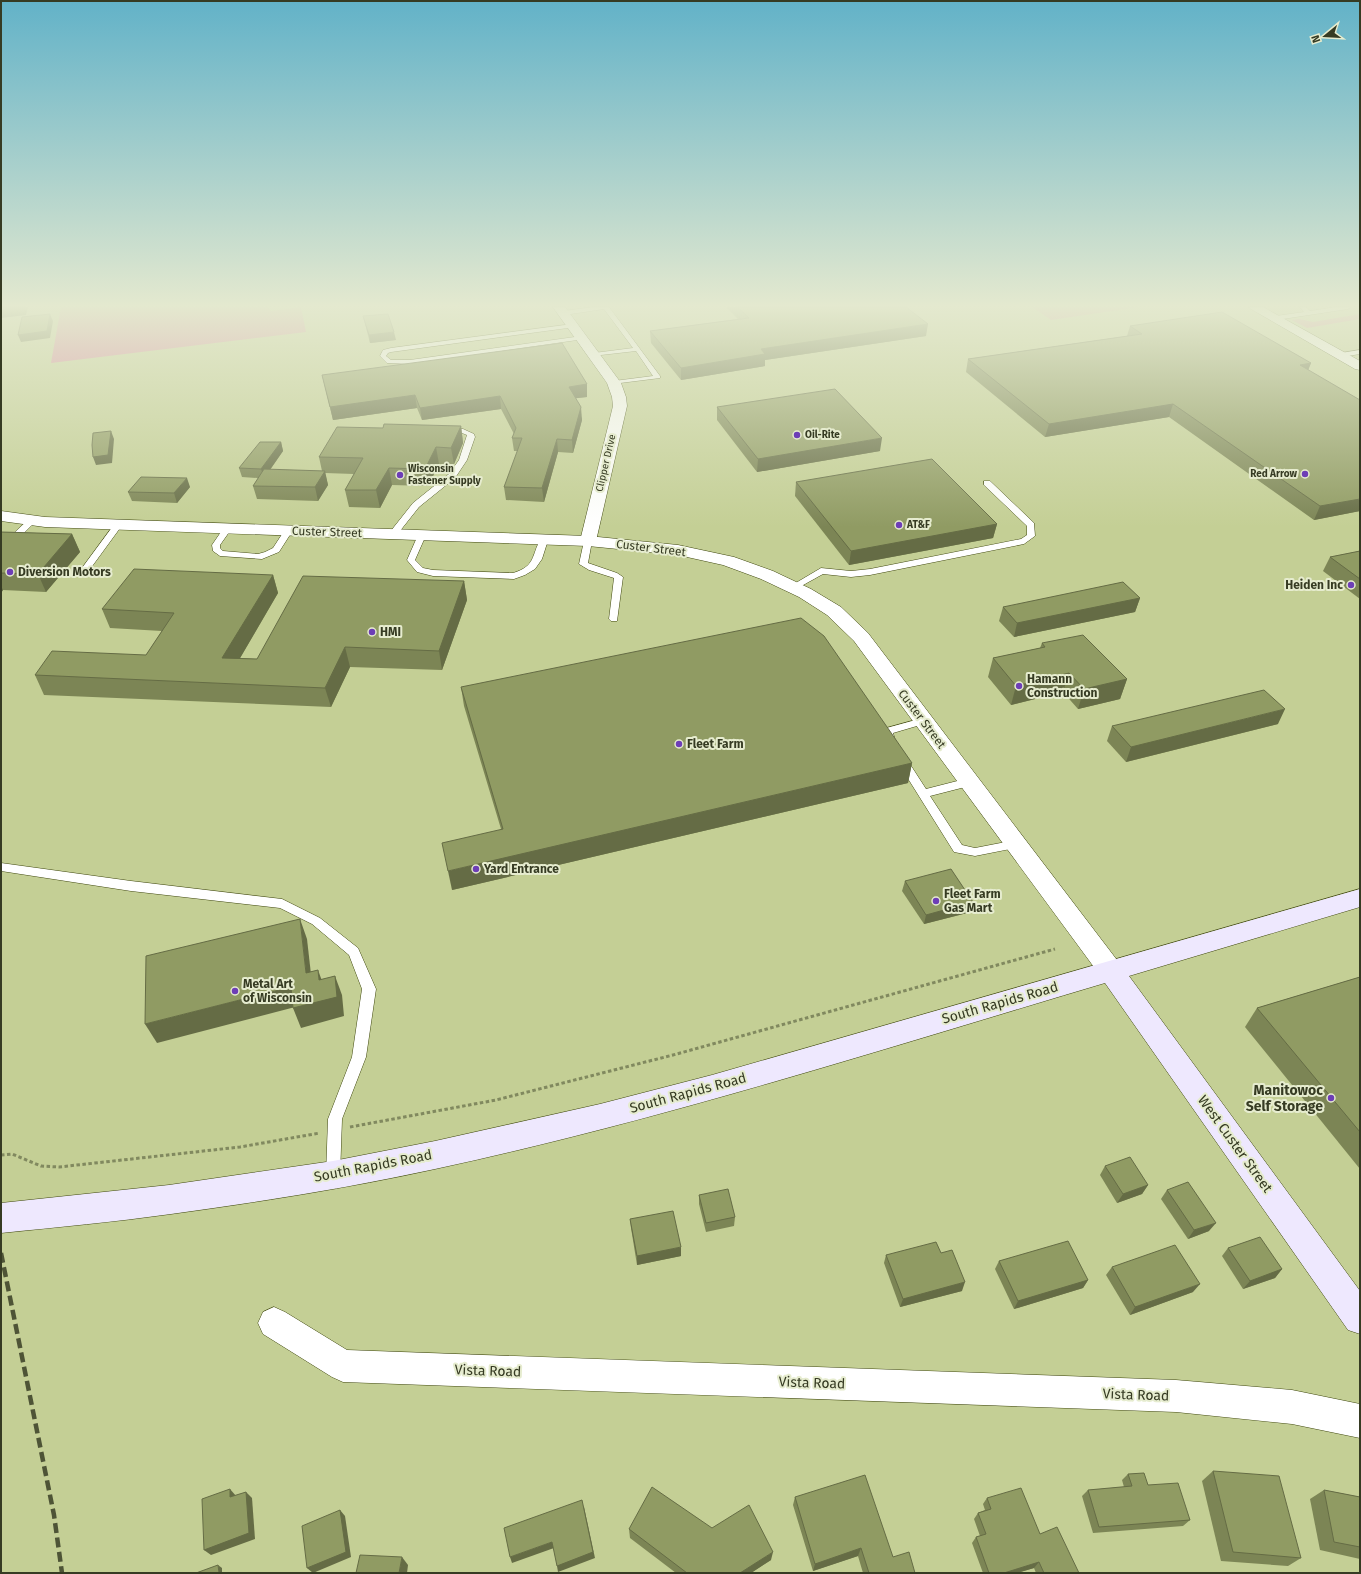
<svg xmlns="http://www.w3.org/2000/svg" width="1361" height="1574" font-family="'Fira Sans',sans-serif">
	<rect width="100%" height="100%" fill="#c4cf95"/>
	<g fill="#da80a1">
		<polygon points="61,307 268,307 271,311 301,307 306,332 51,363"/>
		<polygon points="1032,307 1139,307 1051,320"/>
		<polygon points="1360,314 1360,319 1307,328 1292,320 1299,319 1313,322"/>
	</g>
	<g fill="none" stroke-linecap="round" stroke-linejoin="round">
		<g stroke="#40480f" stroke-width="1">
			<g id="service">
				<polygon points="594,307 609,307 660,376 660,378 612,384 612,382 614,381 653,376 636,351 592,356 591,355 594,353 633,348 604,309 564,315 561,313 564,311"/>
				<polygon points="1300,307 1306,307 1310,311 1336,307 1351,307 1348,309 1276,320 1273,318 1276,316 1304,312"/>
				<polygon points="573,324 576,326 575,327 391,352 388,353 386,356 391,360 410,360 582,336 585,338 584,339 410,364 387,363 380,356 383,350 391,348"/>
				<polygon points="1360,350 1360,354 1341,357 1338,355 1341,353"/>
				<polygon points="445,428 463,429 474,434 475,437 467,460 455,478 419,507 396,536 390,536 389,534 390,532 413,503 449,474 459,460 467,435 462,433 445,432"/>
				<polygon points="984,481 990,481 1034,523 1035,536 1024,544 870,575 851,577 823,574 796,589 793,590 789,587 821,568 851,571 870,569 1021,539 1027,535 1027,526 984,485"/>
				<polygon points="30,518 33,518 37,520 19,538 1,544 1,538 13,534"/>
				<polygon points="116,522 119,522 123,524 85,576 79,576 78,574 79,572"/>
				<polygon points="228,525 232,528 220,545 220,548 223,551 258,554 265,552 273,548 286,528 289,527 293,530 279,552 262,559 220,556 213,551 212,545 225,526"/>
				<path d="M 422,532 L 426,535 L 415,560 L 423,568 L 433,570 L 513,573 C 536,566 531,556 541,538 L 544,537 L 548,540 L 542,559 L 535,569 L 525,575 L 514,579 L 433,576 L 417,572 L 407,560 L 418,535 Z"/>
				<polygon points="588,538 592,541 588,563 617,573 623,577 617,621 611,621 609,619 614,578 589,570 579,564 584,541"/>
				<polygon points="923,718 928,721 927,723 893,733 896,743 895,745 887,745 882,731 883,729"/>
				<polygon points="902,757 906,758 926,789 969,778 973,779 974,782 973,785 930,796 962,845 975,848 1016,840 1020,841 1022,844 1020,847 975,856 954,852 897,761 898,758"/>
				<polygon points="1,863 131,881 282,899 320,918 358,948 376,989 366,1057 342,1119 340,1175 338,1180 333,1182 328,1180 326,1175 328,1119 352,1057 362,989 349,955 312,924 280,908 131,891 1,871"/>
			</g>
		</g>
		<g stroke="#40480f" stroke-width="1">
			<g id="minor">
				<polygon points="553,307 565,307 621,383 626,397 627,406 596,541 594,544 588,546 582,544 580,541 613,406 612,397 607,383"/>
				<polygon points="1249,307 1263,307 1360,361 1360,370 1355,369 1251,309"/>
				<polygon points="274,1307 285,1312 347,1350 1176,1380 1292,1390 1360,1404 1360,1438 1292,1424 1176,1412 343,1382 332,1377 263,1334 258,1323 263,1312"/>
			</g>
		</g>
		<g stroke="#40480f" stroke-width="1">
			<polygon id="tertiary" points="1,511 45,517 588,536 678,545 734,557 773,571 811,589 841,607 868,633 1120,964 1124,971 1120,978 1111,981 1102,978 854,641 827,615 799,597 761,579 723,565 678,555 588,546 45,527 1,521"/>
		</g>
		<g stroke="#40480f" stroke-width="1">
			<path id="secondary" d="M 1360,889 L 1360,907 L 1129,976 L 1360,1291 L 1360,1334 L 1348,1330 L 1105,983 C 883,1049 662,1120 435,1169 C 348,1188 259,1202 171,1214 C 115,1222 58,1227 1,1233 L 1,1203 L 169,1185 L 333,1161 L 435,1141 L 600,1104 L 712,1075 Z"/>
		</g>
		<g stroke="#81895f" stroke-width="3" stroke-dasharray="3.5 2.5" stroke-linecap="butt">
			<polyline points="350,1127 496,1100 673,1055 1055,949"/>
			<polyline points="1,1155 12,1154 41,1166 59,1167 240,1147 320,1133"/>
		</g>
		<use href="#service" fill="#fff" fill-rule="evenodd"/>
		<use href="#minor" fill="#fff" fill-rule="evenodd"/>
		<use href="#tertiary" fill="#fff" fill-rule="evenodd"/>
		<use href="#secondary" fill="#eee8fe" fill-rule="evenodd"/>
		<polyline stroke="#4e5436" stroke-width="4.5" stroke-dasharray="10 4.5" stroke-linecap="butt" points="1,1253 54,1515 62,1573"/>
	</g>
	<g fill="#7c8555">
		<polygon points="726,307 906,307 926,336 765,360 765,366 681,380 651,343 650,331 738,319"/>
		<polygon points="363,316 396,340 370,343"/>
		<polygon points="1130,326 1311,363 1308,369 1360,511 1314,520 1169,417 1045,437 966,372 968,359 1127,336"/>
		<polygon points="322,375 587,384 587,397 576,398 582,420 573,453 558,452 544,502 506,500 504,487 518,451 514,451 512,438 514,434 501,409 422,420 417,408 333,420"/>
		<polygon points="717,407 880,451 757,472 717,420"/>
		<polygon points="461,426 463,443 454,464 439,464 428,486 392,485 380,508 349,507 345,490 354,474 325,473 328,485 318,501 257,499 253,486 258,478 242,477 239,468 281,442 283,451 270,470 322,471 319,457 383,428"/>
		<polygon points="796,482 997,524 993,538 849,565 795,496"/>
		<polygon points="190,487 177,503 132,501 128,492"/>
		<polygon points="1,532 72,534 80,552 46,592 3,590 1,593"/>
		<polygon points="1360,551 1360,599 1323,571 1330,557"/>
		<polygon points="273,575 278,593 240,658 257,659 464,581 467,600 442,670 350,667 331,707 44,695 35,675 146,655 162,631 110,628 102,609"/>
		<polygon points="1140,598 1135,612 1014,637 999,621 1003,607"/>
		<polygon points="1042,643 1127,679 1120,699 1078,709 1063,692 1011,705 988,677 993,658 1040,648"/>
		<polygon points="461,687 912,763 908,783 452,890 501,829 464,706"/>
		<polygon points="1278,724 1126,762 1107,741 1112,726"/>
		<polygon points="905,881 973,902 971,912 924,924 902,891"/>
		<polygon points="1360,977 1360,1169 1245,1027 1257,1008"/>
		<polygon points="1105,1166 1148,1185 1142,1194 1117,1203 1100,1175"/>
		<polygon points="1167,1190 1209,1231 1188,1239 1161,1199"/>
		<polygon points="699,1195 735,1217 734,1226 706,1232 699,1204"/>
		<polygon points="630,1219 681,1256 637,1265 631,1228"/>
		<polygon points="1228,1248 1282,1269 1275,1278 1243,1289 1222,1256"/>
		<polygon points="941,1253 962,1291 900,1307 884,1263 886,1255"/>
		<polygon points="999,1261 1088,1280 1083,1288 1014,1309 995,1269"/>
		<polygon points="1112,1267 1193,1292 1130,1315 1106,1275"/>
		<polygon points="1213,1471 1301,1558 1288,1566 1221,1561 1202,1481"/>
		<polygon points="1128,1474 1148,1485 1190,1520 1183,1526 1093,1533 1082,1496 1088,1490 1124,1487 1122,1480"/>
		<polygon points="1324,1490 1360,1497 1360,1559 1320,1550 1310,1499"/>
		<polygon points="795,1497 893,1557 915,1573 863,1573 858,1556 813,1571 793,1505"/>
		<polygon points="987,1498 1040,1534 1079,1573 1036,1573 1034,1568 1017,1573 983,1573 972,1543 976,1537 980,1536 974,1519 978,1513 985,1510 983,1504"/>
		<polygon points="712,1528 771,1560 751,1573 676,1573 630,1538 629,1529"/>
	</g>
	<g fill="#656c45">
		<polygon points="23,307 28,307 26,315 1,318 1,310"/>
		<polygon points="50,314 53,321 50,338 21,342 18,335"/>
		<polygon points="928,324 926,336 765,360 765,366 681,380 681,368 761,349"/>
		<polygon points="394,332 396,340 370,343 369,335"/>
		<polygon points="1311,363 1306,376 1300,365"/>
		<polygon points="587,384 587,397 569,399 569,387"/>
		<polygon points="415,395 417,408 333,420 330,407"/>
		<polygon points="500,396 501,409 422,420 420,408"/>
		<polygon points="1173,404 1169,417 1045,437 1049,424"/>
		<polygon points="581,407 582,420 573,453 572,440"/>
		<polygon points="461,426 463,443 454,464 451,448"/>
		<polygon points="111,431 114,439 112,463 96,465 93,457"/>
		<polygon points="882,438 880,451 757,472 758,459"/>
		<polygon points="557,439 558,452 544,502 542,488"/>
		<polygon points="281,442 283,451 264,478 261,469"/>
		<polygon points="436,447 439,464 428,486 425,469"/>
		<polygon points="389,468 392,485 380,508 376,490"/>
		<polygon points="325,471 328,485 318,501 315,487"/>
		<polygon points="187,478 190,487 177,503 174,493"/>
		<polygon points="1360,499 1360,511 1314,520 1320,506"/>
		<polygon points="997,524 993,538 849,565 851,551"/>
		<polygon points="72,534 80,552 46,592 38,574"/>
		<polygon points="273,575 278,593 229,677 222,658"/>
		<polygon points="464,581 467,600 442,670 439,651"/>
		<polygon points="1,586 3,590 1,593"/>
		<polygon points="1140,598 1135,612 1014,637 1017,623"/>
		<polygon points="345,647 350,667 331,707 325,688"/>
		<polygon points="1069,673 1063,692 1011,705 1016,686"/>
		<polygon points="1127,679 1120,699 1078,709 1084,689"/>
		<polygon points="1285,709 1278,724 1126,762 1131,747"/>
		<polygon points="912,763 908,783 452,890 448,871"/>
		<polygon points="973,902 971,912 924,924 926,915"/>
		<polygon points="300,919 307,939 313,992 306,973"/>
		<polygon points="318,970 325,989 319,980"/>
		<polygon points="335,976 342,995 344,1016 301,1028 293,1008"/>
		<polygon points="291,987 299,1006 157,1043 145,1024"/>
		<polygon points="1148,1185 1142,1194 1117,1203 1123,1194"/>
		<polygon points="1216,1223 1209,1231 1188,1239 1194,1230"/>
		<polygon points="681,1247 681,1256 637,1265 637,1256"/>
		<polygon points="1282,1269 1275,1278 1243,1289 1250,1281"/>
		<polygon points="1088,1280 1083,1288 1014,1309 1018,1301"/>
		<polygon points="965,1282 962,1291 900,1307 903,1299"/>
		<polygon points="1200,1284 1193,1292 1130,1315 1135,1307"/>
		<polygon points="230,1489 236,1496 230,1497"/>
		<polygon points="246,1492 252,1498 255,1539 211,1555 204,1550"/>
		<polygon points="584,1507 595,1558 558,1572 557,1566"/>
		<polygon points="340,1510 345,1516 351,1557 313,1573 307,1568"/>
		<polygon points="552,1542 554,1548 512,1563 510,1557"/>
		<polygon points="861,1548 858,1556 813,1571 815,1564"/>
		<polygon points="773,1552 771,1560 751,1573 740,1573"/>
		<polygon points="402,1557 408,1565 407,1573 399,1573"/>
		<polygon points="1039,1562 1034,1568 1017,1573 1004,1573"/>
		<polygon points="218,1565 222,1568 222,1573 219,1573"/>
	</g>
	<g fill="#909b63" stroke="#656c45">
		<polygon points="1,307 23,307 1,310"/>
		<polygon points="738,307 906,307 928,324 761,349 765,354 681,368 650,331 749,318"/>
		<polygon points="1222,312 1311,363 1300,365 1360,400 1360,499 1320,506 1173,404 1049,424 968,359 1142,334 1130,326"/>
		<polygon points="50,314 47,331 18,335 22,317"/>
		<polygon points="388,314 394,332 369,335 363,316"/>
		<polygon points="562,343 587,384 569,387 581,407 572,440 557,439 542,488 504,487 522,438 512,438 516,428 500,396 420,408 415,395 330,407 322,375"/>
		<polygon points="835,389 882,438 758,459 717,407"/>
		<polygon points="384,424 461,426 451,448 436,447 425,469 389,468 376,490 345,490 363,458 319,457 337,427 383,428"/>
		<polygon points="111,431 108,455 93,457 92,445 93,433"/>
		<polygon points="260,442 281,442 261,469 239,468"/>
		<polygon points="932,459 997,524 851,551 796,482"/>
		<polygon points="264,469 325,471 315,487 253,486"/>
		<polygon points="141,477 187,478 174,493 128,492"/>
		<polygon points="1,532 72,534 38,574 1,573"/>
		<polygon points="1360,551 1360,579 1330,557"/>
		<polygon points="134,569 273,575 222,658 257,659 303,576 464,581 439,651 345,647 325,688 35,675 52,651 146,655 174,613 102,609"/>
		<polygon points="1123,582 1140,598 1017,623 1003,607"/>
		<polygon points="801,618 824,636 912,763 448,871 442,843 503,829 461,687"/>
		<polygon points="1083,635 1127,679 1084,689 1069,673 1016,686 993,658 1045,647 1042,643"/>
		<polygon points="1264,690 1285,709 1131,747 1112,726"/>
		<polygon points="951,869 973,902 926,915 905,881"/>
		<polygon points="300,919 306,973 318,970 319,980 335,976 337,997 293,1008 291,987 145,1024 146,956"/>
		<polygon points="1360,977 1360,1132 1257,1008"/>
		<polygon points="1130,1157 1148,1185 1123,1194 1105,1166"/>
		<polygon points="1188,1182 1216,1223 1194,1230 1167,1190"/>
		<polygon points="728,1189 735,1217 706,1223 699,1195"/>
		<polygon points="673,1211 681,1247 637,1256 630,1219"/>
		<polygon points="1260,1237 1282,1269 1250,1281 1228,1248"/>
		<polygon points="1068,1241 1088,1280 1018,1301 999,1261"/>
		<polygon points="936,1242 941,1253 952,1250 965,1282 903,1299 886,1255"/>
		<polygon points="1175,1245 1200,1284 1135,1307 1112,1267"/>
		<polygon points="1213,1471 1279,1476 1301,1558 1233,1552"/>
		<polygon points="1144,1473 1148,1485 1178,1483 1190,1520 1099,1527 1088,1490 1132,1486 1128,1474"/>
		<polygon points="865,1475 893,1557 909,1552 915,1573 869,1573 861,1548 815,1564 795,1497"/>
		<polygon points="652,1487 712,1528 749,1505 773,1552 740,1573 687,1573 629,1529"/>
		<polygon points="1021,1488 1040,1534 1057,1527 1079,1573 1044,1573 1039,1562 1004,1573 989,1573 976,1537 986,1534 978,1513 991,1509 987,1498"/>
		<polygon points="230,1489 230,1497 246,1492 249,1533 204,1550 202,1499"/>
		<polygon points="1324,1490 1360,1497 1360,1547 1334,1542"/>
		<polygon points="582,1500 593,1552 557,1566 552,1542 510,1557 504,1528"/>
		<polygon points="340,1510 346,1552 307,1568 302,1526"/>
		<polygon points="360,1555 402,1557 399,1573 356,1573"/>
		<polygon points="218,1565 219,1573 196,1573"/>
	</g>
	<linearGradient id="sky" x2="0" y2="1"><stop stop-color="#62b2c8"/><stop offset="0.58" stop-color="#e4e9cf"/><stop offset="1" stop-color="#e4e9cf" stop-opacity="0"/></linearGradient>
	<rect width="1361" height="527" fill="url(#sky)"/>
	<g fill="#6d3eb6" stroke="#e6eccf" stroke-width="1.5">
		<circle cx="797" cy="435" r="4"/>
		<circle cx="1305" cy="474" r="4"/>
		<circle cx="400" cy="475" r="4"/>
		<circle cx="899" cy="525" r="4"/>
		<circle cx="10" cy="572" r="4"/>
		<circle cx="1351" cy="585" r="4"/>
		<circle cx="372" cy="632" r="4"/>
		<circle cx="1019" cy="686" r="4"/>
		<circle cx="679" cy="744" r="4"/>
		<circle cx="476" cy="869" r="4"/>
		<circle cx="936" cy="901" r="4"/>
		<circle cx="235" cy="991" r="4"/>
		<circle cx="1331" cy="1098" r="4"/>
	</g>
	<g text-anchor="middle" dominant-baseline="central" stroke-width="4" stroke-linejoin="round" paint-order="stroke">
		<g font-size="10" font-weight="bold" fill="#363b23" stroke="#e6eccf" text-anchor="start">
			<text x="805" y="435">Oil-Rite</text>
			<text x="408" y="469">Wisconsin<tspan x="408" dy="12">Fastener Supply</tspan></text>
			<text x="1297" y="474" text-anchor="end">Red Arrow</text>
			<text x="907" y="525">AT&amp;F</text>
		</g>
		<g font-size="10" fill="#363b23" stroke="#e6eccf">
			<text transform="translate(606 463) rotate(-77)">Clipper Drive</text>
		</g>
		<g font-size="12" fill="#363b23" stroke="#e6eccf">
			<text transform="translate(327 532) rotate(2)">Custer Street</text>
			<text transform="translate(651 548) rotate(7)">Custer Street</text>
			<text transform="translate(922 719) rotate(53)">Custer Street</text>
		</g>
		<g font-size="12" font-weight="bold" fill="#363b23" stroke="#e6eccf" text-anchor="start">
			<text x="18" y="572">Diversion Motors</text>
			<text x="1343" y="585" text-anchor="end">Heiden Inc</text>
			<text x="380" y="632">HMI</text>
			<text x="1027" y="679">Hamann<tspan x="1027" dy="14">Construction</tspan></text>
			<text x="687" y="744">Fleet Farm</text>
			<text x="484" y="869">Yard Entrance</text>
			<text x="944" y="894">Fleet Farm<tspan x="944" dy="14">Gas Mart</tspan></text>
			<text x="243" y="984">Metal Art<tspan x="243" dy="14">of Wisconsin</tspan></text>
		</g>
		<g font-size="14" fill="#363b23" stroke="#e6eccf">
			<text transform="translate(1000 1003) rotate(-16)">South Rapids Road</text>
			<text transform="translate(688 1093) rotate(-15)">South Rapids Road</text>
			<text transform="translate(1235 1144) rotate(54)">West Custer Street</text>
			<text transform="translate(373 1166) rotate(-11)">South Rapids Road</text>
			<text transform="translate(488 1371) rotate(2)">Vista Road</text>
			<text transform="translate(812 1383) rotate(2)">Vista Road</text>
			<text transform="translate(1136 1395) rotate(2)">Vista Road</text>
		</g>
		<g font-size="14" font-weight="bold" fill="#363b23" stroke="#e6eccf" text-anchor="end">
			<text x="1323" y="1090">Manitowoc<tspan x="1323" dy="16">Self Storage</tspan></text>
		</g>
	</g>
	<rect width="1361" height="1574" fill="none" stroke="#363b23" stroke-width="4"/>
	<g transform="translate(1325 36) rotate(252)" stroke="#e6eccf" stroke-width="3" paint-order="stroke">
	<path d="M0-3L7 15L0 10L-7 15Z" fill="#363b23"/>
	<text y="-6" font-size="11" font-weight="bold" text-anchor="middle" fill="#363b23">N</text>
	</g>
</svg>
